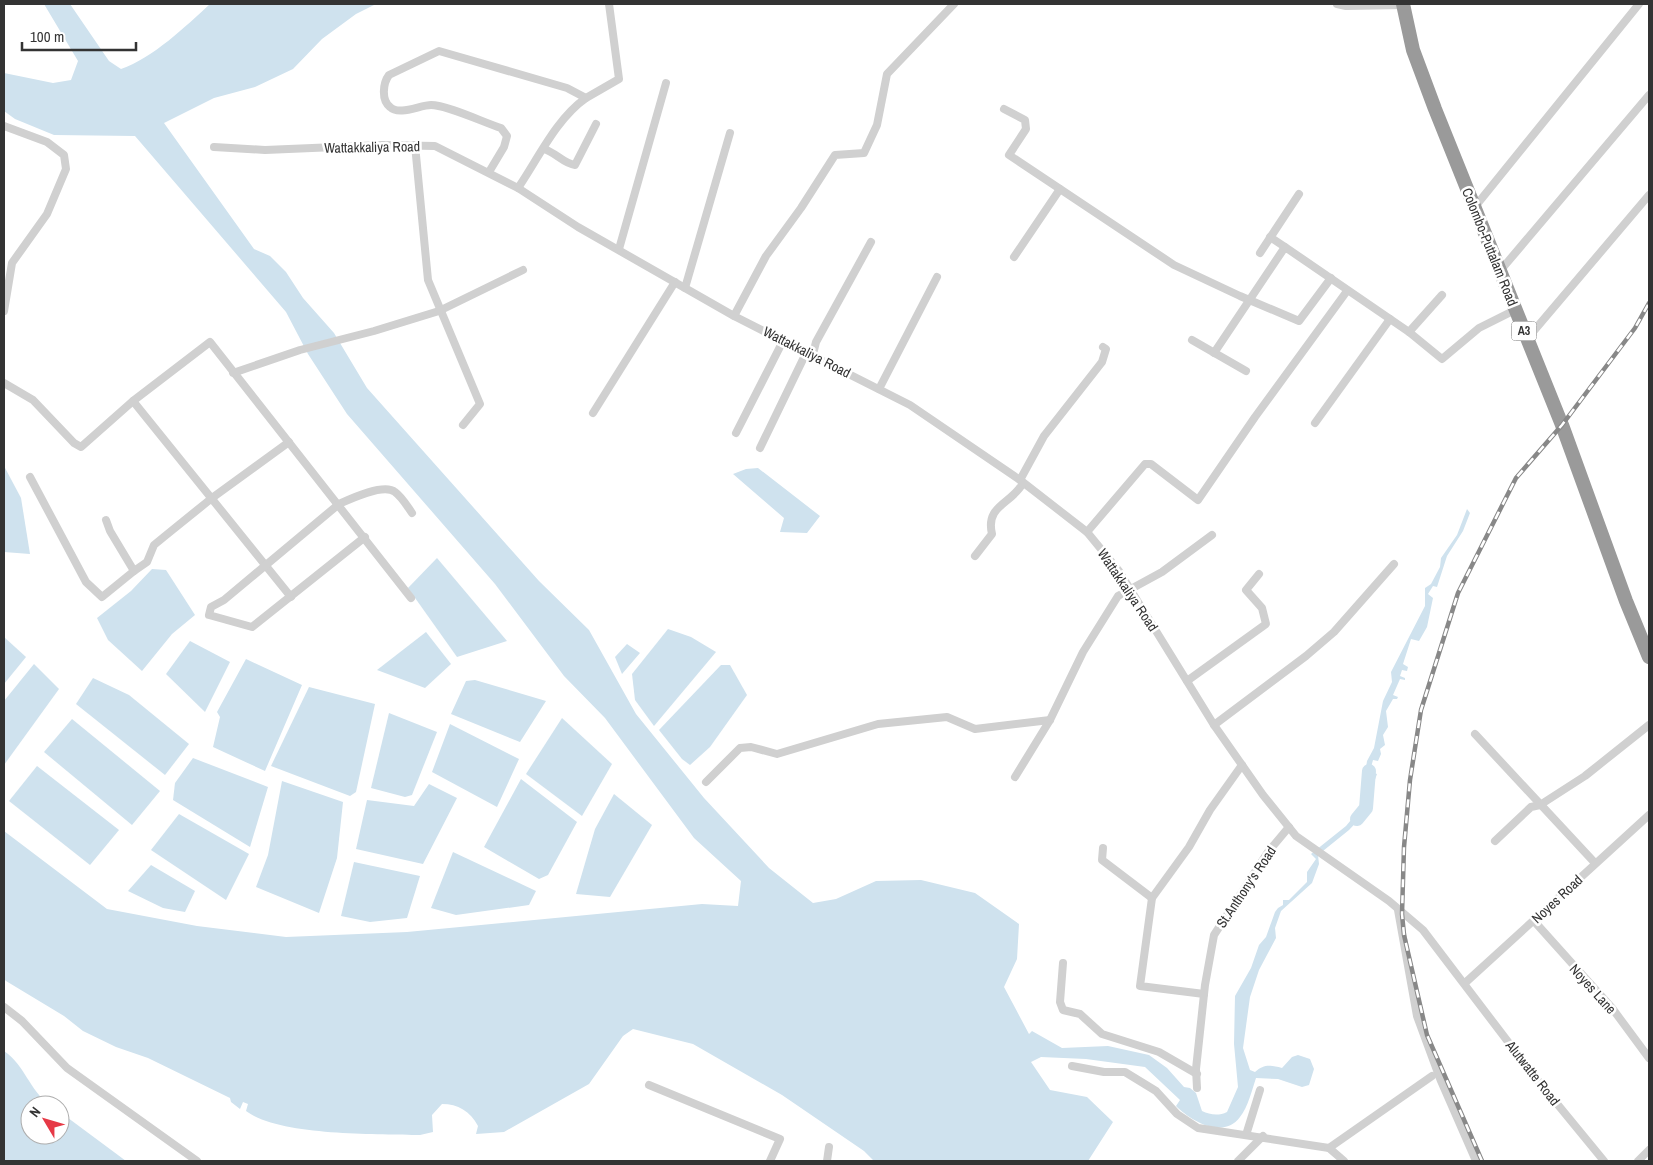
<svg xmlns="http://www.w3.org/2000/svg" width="1653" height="1165" font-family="'Archivo Narrow',sans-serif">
	<rect width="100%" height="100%" fill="#fff"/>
	<g fill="#cfe2ee">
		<path d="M 44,4 L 70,4 L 109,61 L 121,69 C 153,58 186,26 210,4 L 376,4 L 356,14 L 322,39 L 293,69 L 255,87 L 214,98 L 164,123 L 254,249 L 270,256 L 286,272 L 303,298 L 334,333 L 367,388 L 539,581 L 589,630 L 636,714 L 704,798 L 769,868 L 813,903 L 836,899 L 876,881 L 921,880 L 975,893 L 1019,924 L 1017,959 L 1004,987 L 1029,1034 L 1032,1031 L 1062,1048 L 1108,1046 L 1149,1055 L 1167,1068 L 1184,1087 L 1190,1088 L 1196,1093 L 1202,1111 C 1210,1115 1219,1116 1227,1112 L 1238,1087 L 1234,1044 L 1235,996 L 1251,968 L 1259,945 L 1266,937 L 1275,912 L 1278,908 L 1283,905 L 1283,900 L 1289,900 L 1307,882 L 1307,872 L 1316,859 L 1311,854 L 1346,826 L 1360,809 L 1367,761 L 1374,748 L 1383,701 L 1392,682 L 1391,672 L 1425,606 L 1425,588 L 1431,584 L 1440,567 L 1441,558 L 1457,535 L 1467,509 L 1470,513 L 1463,531 L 1447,556 L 1437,587 L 1433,586 L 1428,594 L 1433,598 L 1427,627 L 1419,641 L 1411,639 L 1403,664 L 1408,667 L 1407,671 L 1402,670 L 1400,676 L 1405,678 L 1405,680 L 1400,679 L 1393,695 L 1398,697 L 1397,699 L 1393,699 L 1386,711 L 1388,727 L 1383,735 L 1385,745 L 1380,749 L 1381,754 L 1378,761 L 1373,760 L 1370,771 L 1377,774 L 1373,785 L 1363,793 L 1368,810 L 1349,830 L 1318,855 L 1319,864 L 1312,883 L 1281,911 L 1275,928 L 1276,938 L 1259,970 L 1250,997 L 1243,1048 L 1250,1070 L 1255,1072 C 1264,1064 1270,1065 1282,1068 L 1292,1057 L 1298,1055 L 1310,1059 L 1314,1069 L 1309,1085 L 1302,1087 L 1278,1079 L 1256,1078 C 1252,1090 1248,1107 1240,1117 C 1223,1140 1191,1121 1176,1106 L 1180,1100 L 1145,1067 L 1086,1059 L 1041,1057 L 1031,1062 L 1050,1090 L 1087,1097 L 1113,1122 L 1088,1161 L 874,1161 L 864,1151 L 782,1095 L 693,1044 L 633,1029 L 623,1036 L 589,1084 L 504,1132 L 476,1134 L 478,1126 C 470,1111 458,1104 442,1104 L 432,1115 L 433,1132 L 420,1135 C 378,1134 279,1136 246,1111 L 248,1104 L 243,1102 L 240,1109 L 231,1102 L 230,1098 L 148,1058 L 116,1047 L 83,1031 L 64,1016 L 6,981 L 4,979 L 4,831 L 107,909 L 197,926 L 286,937 L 407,932 L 702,904 L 738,906 L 741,881 L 694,838 L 605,718 L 564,676 L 495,584 L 347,414 L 308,354 L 286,312 L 135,136 L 54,135 L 15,119 L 4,111 L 4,73 L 53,83 L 71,80 L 78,61 Z"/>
		<polygon points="4,466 21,498 30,554 4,552"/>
		<polygon points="758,468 820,516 807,533 780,532 784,518 733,474 746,469"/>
		<polygon points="437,558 507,641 457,657 408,588"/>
		<polygon points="152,569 166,570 195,615 172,634 142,671 108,640 97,618 131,591"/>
		<polygon points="668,629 691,637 716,652 654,726 635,700 632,674"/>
		<polygon points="426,632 451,664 425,688 377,670"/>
		<polygon points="4,637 26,657 4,684"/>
		<polygon points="190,641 230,662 205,712 166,674"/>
		<polygon points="627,644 640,653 622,674 615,657"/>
		<polygon points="246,659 302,685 265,771 213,747 220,717 217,712"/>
		<polygon points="34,664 59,689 4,765 4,701"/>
		<polygon points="721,665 730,665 747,695 710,747 690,765 682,759 659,730"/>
		<polygon points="93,678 129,695 189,744 165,775 76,704"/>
		<polygon points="475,680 546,701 520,742 451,714 466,681"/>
		<polygon points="309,687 375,704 356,792 350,796 271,766"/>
		<polygon points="389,713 437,732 412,795 405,797 371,788"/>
		<polygon points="562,718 612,764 582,816 526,774"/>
		<polygon points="72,719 160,791 132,825 44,752"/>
		<polygon points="450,724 519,759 497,807 432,772"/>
		<polygon points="193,758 268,787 250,847 173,800 175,783"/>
		<polygon points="37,766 119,830 90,865 9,801"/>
		<polygon points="521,779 577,822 548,875 539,879 484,847"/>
		<polygon points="282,781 343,802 337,858 319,913 256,887 268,855"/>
		<polygon points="429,784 457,798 423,864 356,849 367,800 414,806"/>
		<polygon points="614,794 652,825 610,897 576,894 595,829"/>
		<polygon points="179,814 249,854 226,900 151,850"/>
		<polygon points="453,852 536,891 529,905 456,915 431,908"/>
		<polygon points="354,862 420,876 407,918 370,922 341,916"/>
		<polygon points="151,865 195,891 185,912 163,908 128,891"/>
		<path d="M 4,1051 C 25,1065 29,1090 50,1105 L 30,1105 L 30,1135 L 60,1135 L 60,1112 L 126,1161 L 4,1161 Z"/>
	</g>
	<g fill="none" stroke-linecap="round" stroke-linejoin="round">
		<polyline stroke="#cfe2ee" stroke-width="14" points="1357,819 1366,808 1369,771"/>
		<g stroke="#d0d0d0" stroke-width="8">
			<polyline points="1337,4 1346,6 1403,5"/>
			<polyline points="586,98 619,79 609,4"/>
			<polyline points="1004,109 1025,120 1026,129 1009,155 1174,265 1240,296 1299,321 1331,278"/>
			<polyline points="4,126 47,142 64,155 66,169 47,214 12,263 4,311"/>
			<polyline points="415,145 428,280 480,404 463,425"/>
			<polyline points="214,147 265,150 383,145 435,146 518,188 578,227 734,316 910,405 1020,480 1087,532 1119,571 1214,725 1263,795 1296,836 1389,901 1423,930 1531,1072 1604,1161"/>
			<path d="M 544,149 C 555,152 564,164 575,165 L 596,124"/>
			<path d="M 489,172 L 504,147 L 507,136 L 501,128 C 485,123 447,105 431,105 C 420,105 399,116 390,107 C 381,100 383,83 389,75 L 439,51 L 567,88 L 586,98 C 556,119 538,159 518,188"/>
			<polyline points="1474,208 1639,4"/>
			<polyline points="1270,237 1285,247"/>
			<polyline points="619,249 666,83"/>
			<polyline points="1260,253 1299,194"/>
			<polyline points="1014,257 1060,189"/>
			<polyline points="1500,271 1649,95"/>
			<polyline points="685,288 730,133"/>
			<polyline points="734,316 766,256 801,208 835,155 864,153 877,125 887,74 954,4"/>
			<polyline points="1409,332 1442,295"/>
			<polyline points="1527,339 1649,195"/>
			<polyline points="1192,340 1246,371"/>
			<polyline points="1214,353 1285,247 1409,332 1442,359 1479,328 1515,310"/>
			<polyline points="813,354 816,342 871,242"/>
			<polyline points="233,373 300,350 374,331 439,311 523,270"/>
			<polyline points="4,383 33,400 74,443 81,447 133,401 210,342 411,598"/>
			<polyline points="879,389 937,277"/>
			<polyline points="133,401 291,597"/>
			<polyline points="593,413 675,282"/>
			<polyline points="1315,423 1390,319"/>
			<polyline points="736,433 784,339"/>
			<polyline points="760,448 807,351"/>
			<polyline points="30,477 86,582 102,597 134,571"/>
			<polyline points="1020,480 1044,436 1102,362 1106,349 1103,347"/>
			<polyline points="106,520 110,531 134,571 147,562 154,545 165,536 212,498 289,442"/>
			<polyline points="1087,532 1145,464 1151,464 1198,500 1255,417 1347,291"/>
			<path d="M 365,537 L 252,627 L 209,615 L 211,607 L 224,600 L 339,504 C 350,499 384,483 395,492 C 402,497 407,506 412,513"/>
			<path d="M 975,556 L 992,534 C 985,505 1012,504 1023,483"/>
			<polyline points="1187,681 1266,624 1262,608 1246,590 1259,574"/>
			<polyline points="1214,725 1306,656 1334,632 1394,564"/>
			<polyline points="1475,734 1595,863"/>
			<polyline points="1015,777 1050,720 1083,652 1118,596 1162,572 1212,535"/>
			<polyline points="706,782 740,748 751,747 777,754 878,724 947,717 975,729 1050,720"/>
			<polyline points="1495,841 1531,807 1540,805 1585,776 1649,725"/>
			<polyline points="1103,848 1102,860 1152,898"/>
			<polyline points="1398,910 1417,1016 1441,1081 1476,1161"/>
			<polyline points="1534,921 1612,1008 1649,1058"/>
			<polyline points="1063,963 1060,1002 1063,1010 1080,1014 1102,1034 1159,1052 1197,1074"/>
			<polyline points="1465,983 1649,815"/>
			<polyline points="1204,994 1140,986 1152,898 1189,847 1210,810 1242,765"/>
			<polyline points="4,1007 22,1021 67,1068 197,1161"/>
			<polyline points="1072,1066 1104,1072 1125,1072 1156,1091 1177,1114 1198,1128 1329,1148 1344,1161"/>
			<polyline points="649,1085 780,1139 770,1161"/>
			<polyline points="1197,1088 1196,1069 1205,985 1214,935 1268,852 1289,827"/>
			<polyline points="1246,1135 1260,1090"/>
			<polyline points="1329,1148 1432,1076"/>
			<polyline points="827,1161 829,1147"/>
			<polyline points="1238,1161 1263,1136"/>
			<polyline points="1638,1161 1649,1150"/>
		</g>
		<polyline stroke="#9a9a9a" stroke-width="14" points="1403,4 1413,50 1435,109 1562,425 1626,601 1649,657"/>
		<g stroke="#888" stroke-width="4.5">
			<polyline id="rail" points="1482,1161 1427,1035 1404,935 1402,914 1404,847 1410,780 1421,710 1458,593 1516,478 1562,425 1635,328 1649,303"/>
		</g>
		<use href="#rail" stroke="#fff" stroke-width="2.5" stroke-dasharray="8" stroke-linecap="butt"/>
	</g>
	<g text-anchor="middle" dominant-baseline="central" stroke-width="5" stroke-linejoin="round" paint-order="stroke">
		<rect fill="#fff" stroke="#707070" stroke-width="1" x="1511.5" y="321.5" width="25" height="19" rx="4"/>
		<g font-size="12" font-weight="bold" fill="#333">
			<text x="1524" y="331">A3</text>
		</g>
		<g font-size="14" fill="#333" stroke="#fff">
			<text transform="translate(372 147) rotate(-1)">Wattakkaliya Road</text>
			<text transform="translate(1490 247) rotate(68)">Colombo-Puttalam Road</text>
			<text transform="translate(807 352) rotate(27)">Wattakkaliya Road</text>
			<text transform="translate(1128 590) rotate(56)">Wattakkaliya Road</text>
			<text transform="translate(1246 887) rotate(-56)">St.Anthony's Road</text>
			<text transform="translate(1557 899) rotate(-43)">Noyes Road</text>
			<text transform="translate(1593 989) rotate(48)">Noyes Lane</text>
			<text transform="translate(1533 1073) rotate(52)">Alutwatte Road</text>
		</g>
	</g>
	<rect width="1653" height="1165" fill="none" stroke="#333333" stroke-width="10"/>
	<g transform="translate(45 1120) rotate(308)"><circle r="24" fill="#ffffff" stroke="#adadad"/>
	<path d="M0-4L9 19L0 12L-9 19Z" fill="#e63946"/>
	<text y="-8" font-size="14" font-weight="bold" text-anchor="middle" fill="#333333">N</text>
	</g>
	<path d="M22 42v8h114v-8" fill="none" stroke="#333333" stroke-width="2.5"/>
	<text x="30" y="42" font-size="15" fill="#333333" stroke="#ffffff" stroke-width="4" paint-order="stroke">100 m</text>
</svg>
